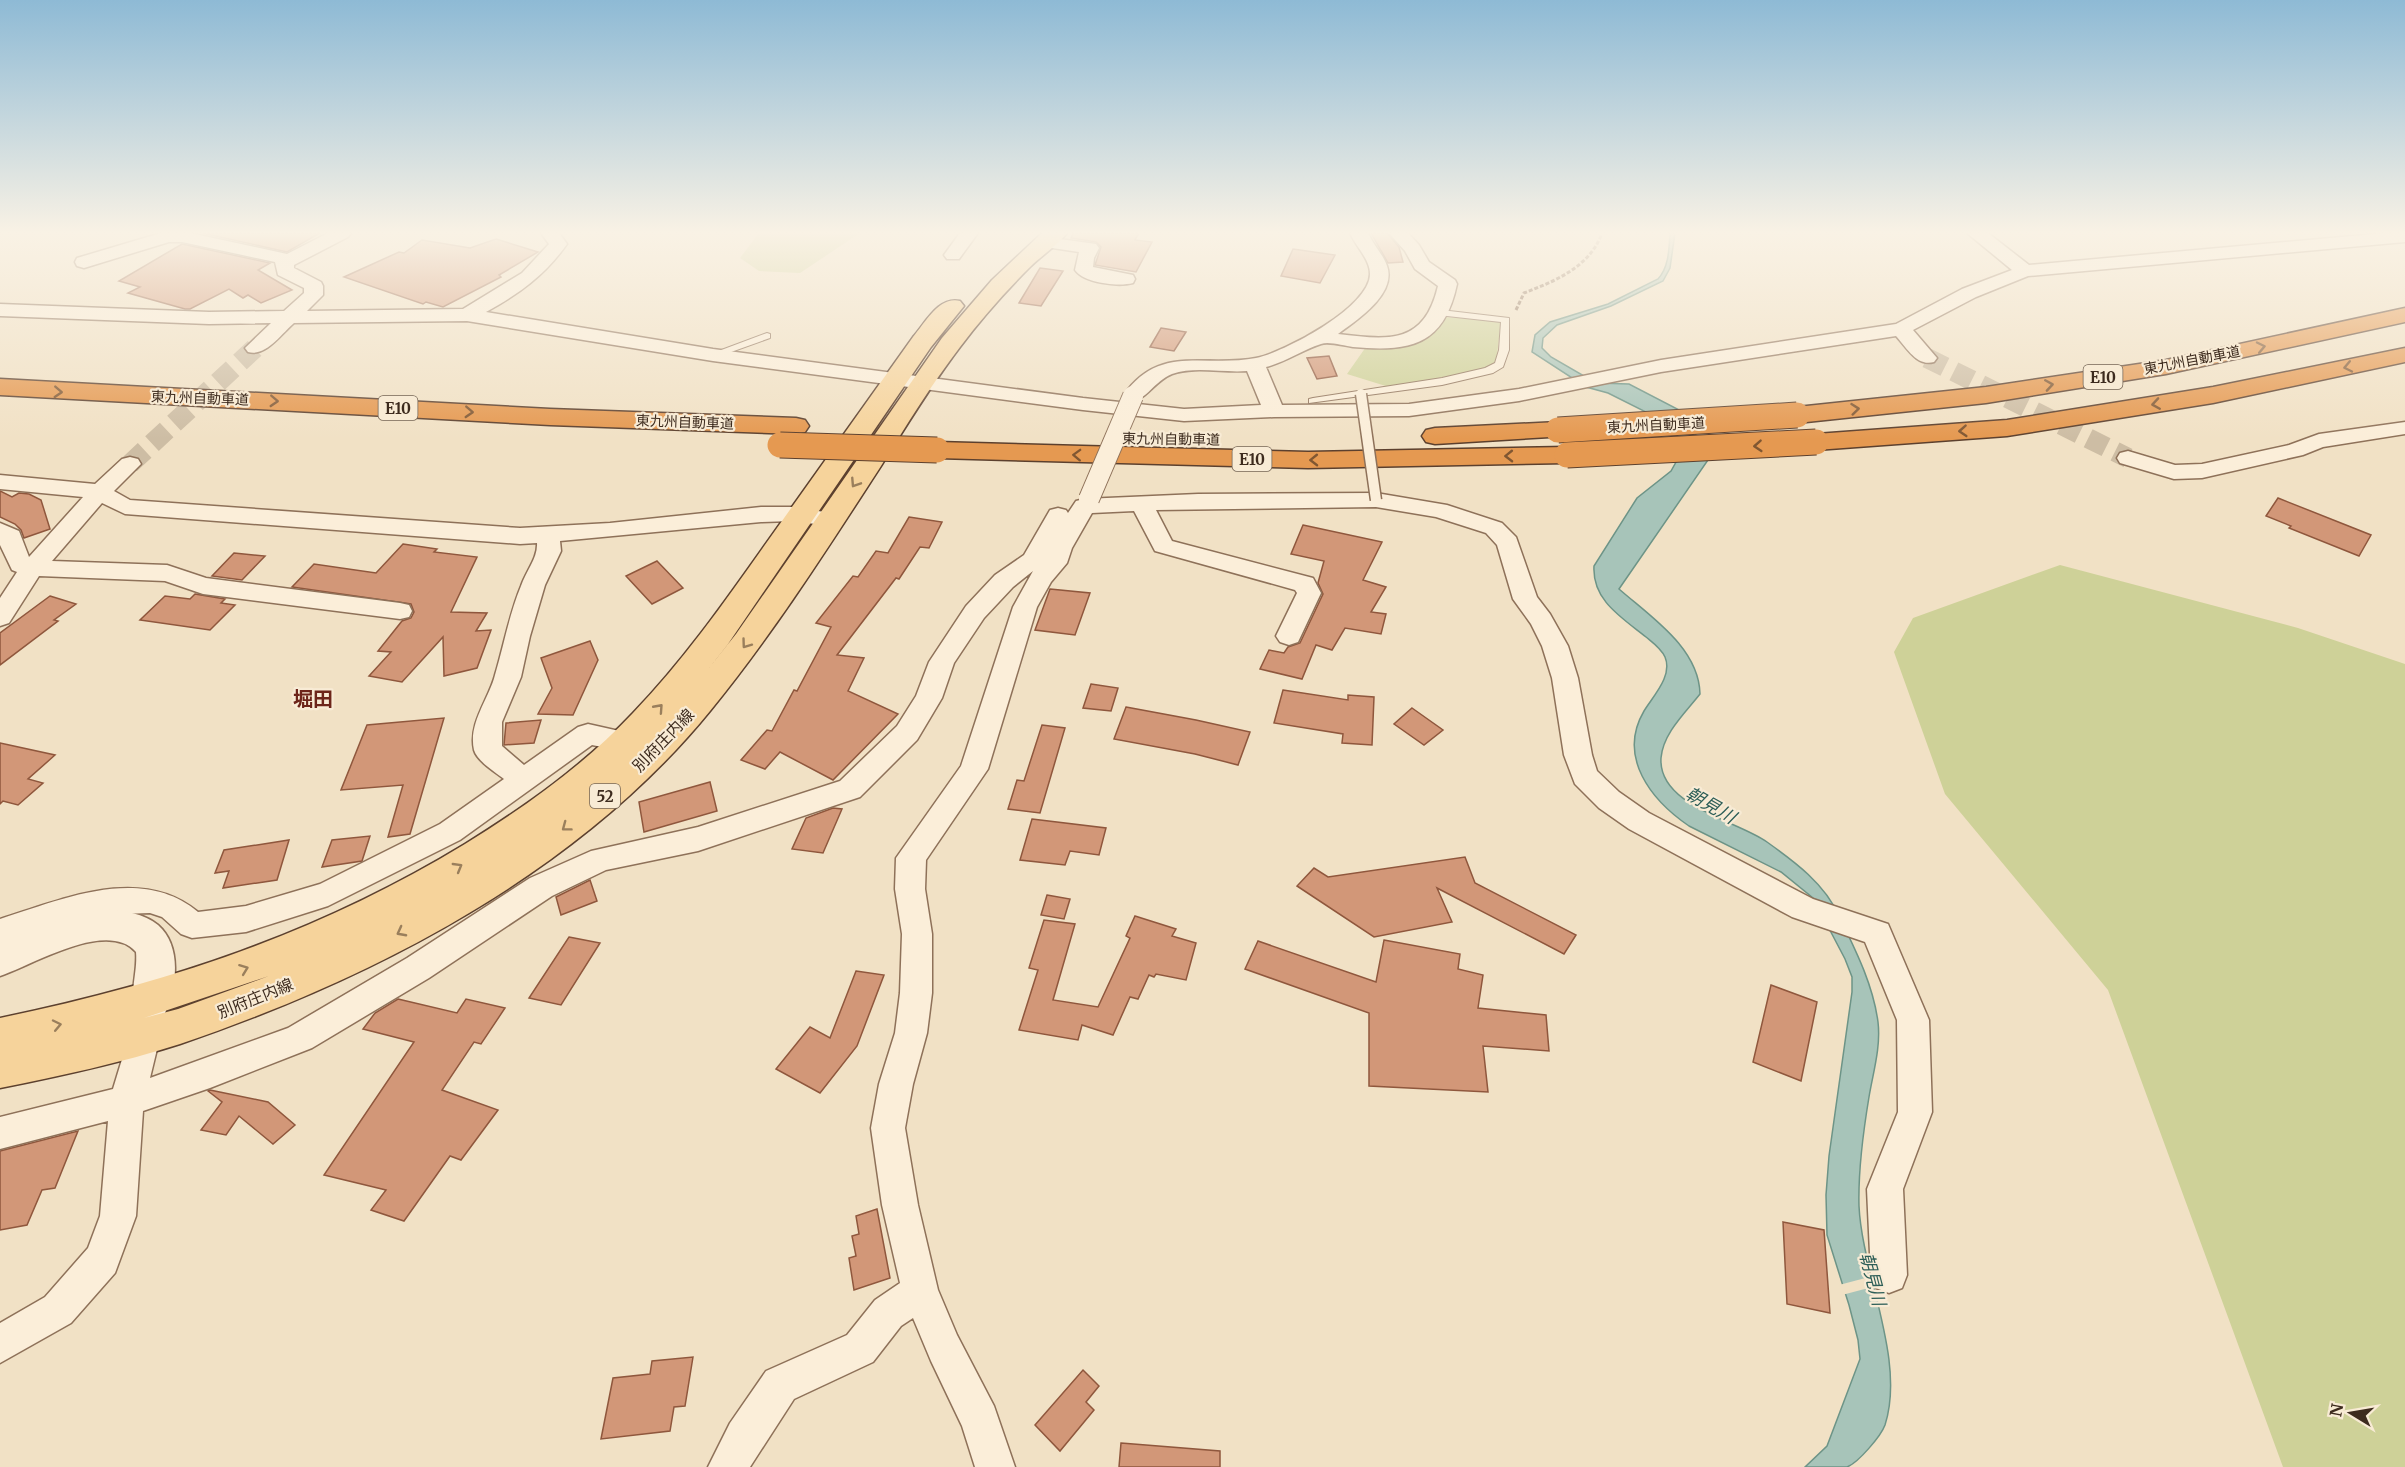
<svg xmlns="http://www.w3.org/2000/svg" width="2405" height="1467" font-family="Merriweather,'Noto Sans JP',serif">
	<rect width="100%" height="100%" fill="#f1e1c5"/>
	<g fill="#ced198">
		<polygon points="759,233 860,233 800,273 759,271 740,258"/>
		<polygon points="1445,317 1501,321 1496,364 1491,368 1389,387 1347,374 1368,344 1431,333"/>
		<polygon points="2060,565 2298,628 2405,664 2405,1467 2283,1467 2108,990 1945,794 1894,652 1913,618"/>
	</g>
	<path fill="#a7c4b9" stroke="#6d9487" stroke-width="1.5" d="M 1670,233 L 1675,233 L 1670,268 L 1663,281 L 1611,306 L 1557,325 L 1543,338 L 1542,348 L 1551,357 L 1596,383 L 1629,384 L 1685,413 L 1708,460 L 1619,589 C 1651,617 1699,648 1700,694 C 1686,712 1663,733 1661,758 C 1658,806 1738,821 1767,842 C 1795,862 1825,884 1839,916 C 1855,949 1873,984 1878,1022 C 1881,1047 1873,1073 1869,1097 C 1863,1133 1858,1169 1859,1206 C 1862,1273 1906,1360 1885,1425 C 1881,1436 1858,1463 1847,1467 C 1839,1467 1815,1467 1805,1467 L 1827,1446 L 1860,1359 L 1858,1340 L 1849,1305 L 1827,1235 L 1826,1195 L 1829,1156 L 1852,992 L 1852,977 L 1845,959 L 1813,898 L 1781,872 L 1689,826 C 1651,800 1617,757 1644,711 C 1653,696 1673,676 1665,657 C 1661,648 1652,642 1646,637 C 1621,617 1592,600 1594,566 L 1637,498 L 1671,471 L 1676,462 L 1675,435 L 1658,418 L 1608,393 L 1586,387 L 1532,352 L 1535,335 L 1550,322 L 1608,304 L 1658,279 C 1669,267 1669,249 1670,233 Z"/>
	<polygon fill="#f1e1c5" points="1873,1276 1876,1286 1842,1295 1839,1285"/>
	<g fill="#d29778" stroke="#8f573d" stroke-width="1.5">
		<polygon points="202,233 320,233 287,252"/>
		<polygon points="1073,233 1139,233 1135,240 1152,242 1136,272 1095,265 1101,247 1096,242 1071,238"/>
		<polygon points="1371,233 1387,233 1399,247 1403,262 1388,263"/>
		<polygon points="496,239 538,252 499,275 501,277 443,307 426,302 423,304 344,277 399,252 404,253 422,240 470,248"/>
		<polygon points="182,244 270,263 258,270 292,290 261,303 248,295 243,298 229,289 190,309 185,309 128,293 140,287 119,281"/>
		<polygon points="1293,249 1335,255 1320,283 1281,276"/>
		<polygon points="1040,268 1063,271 1041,306 1019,303"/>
		<polygon points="1161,328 1186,332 1174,351 1150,347"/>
		<polygon points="1329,356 1337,376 1317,379 1307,358"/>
		<polygon points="0,491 12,497 19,493 29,494 41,500 50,529 24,538 21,530 15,524 0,517"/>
		<polygon points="2278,498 2371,535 2359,556 2289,528 2291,526 2266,516"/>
		<polygon points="909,517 942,522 929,548 920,547 899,579 896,578 837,655 864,658 848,691 898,714 833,780 780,752 765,769 741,760 767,730 772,731 794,690 797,691 831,627 816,623 853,576 858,577 876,551 888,553"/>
		<polygon points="1303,525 1382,542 1363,580 1386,587 1371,612 1386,614 1381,634 1345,628 1332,650 1316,645 1302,679 1260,669 1269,650 1284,653 1288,647 1300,643 1323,594 1318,583 1324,561 1291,554"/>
		<polygon points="403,544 437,549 434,552 477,557 451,612 487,613 476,631 491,630 477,668 444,676 443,637 402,682 369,676 391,652 378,651 402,621 411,618 414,612 411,604 292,587 314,564 376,573"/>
		<polygon points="234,553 265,556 242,580 212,576"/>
		<polygon points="657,561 683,588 652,604 626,576"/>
		<polygon points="1050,589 1090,593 1075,635 1035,630"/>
		<polygon points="195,594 225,599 221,603 235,605 210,630 140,620 165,596 190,599"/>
		<polygon points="50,596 76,604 54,620 58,621 0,665 0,633"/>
		<polygon points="590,641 598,660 573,715 538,714 552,688 541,658"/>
		<polygon points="1091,684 1118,688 1111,711 1083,708"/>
		<polygon points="1283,690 1348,700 1348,695 1374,697 1372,745 1342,743 1343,734 1274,723"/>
		<polygon points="1126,707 1196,720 1250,732 1238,765 1195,754 1114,739"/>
		<polygon points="1412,708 1443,730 1424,745 1394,724"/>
		<polygon points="444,718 410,834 388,837 403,785 341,790 367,725"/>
		<polygon points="541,720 534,743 504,745 506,723"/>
		<polygon points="1042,725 1065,728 1040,813 1008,809 1017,780 1024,781"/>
		<polygon points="0,743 55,755 28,779 43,783 18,805 3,801 0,804"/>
		<polygon points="710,782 717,811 644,832 639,802"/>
		<polygon points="833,808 842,809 823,853 792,849 806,818"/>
		<polygon points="1032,819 1106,828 1099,855 1070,851 1065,865 1020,860"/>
		<polygon points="370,836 362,861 322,867 332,840"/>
		<polygon points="289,840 277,880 223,888 229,871 215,873 224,850"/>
		<polygon points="1465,857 1475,883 1576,935 1564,954 1437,888 1452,922 1374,937 1297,886 1314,868 1328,877"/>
		<polygon points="590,880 597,901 561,915 556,897"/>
		<polygon points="1047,895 1070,899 1064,919 1041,915"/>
		<polygon points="1135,916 1176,929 1172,936 1196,943 1186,980 1156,974 1154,977 1149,975 1138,999 1130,997 1113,1035 1082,1025 1078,1040 1019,1030 1038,970 1029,968 1044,920 1075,924 1053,1000 1098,1007 1130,938 1126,936"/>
		<polygon points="569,937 600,943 561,1005 529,998"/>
		<polygon points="1384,940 1460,954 1458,969 1483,975 1478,1008 1546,1015 1549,1051 1483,1046 1488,1092 1369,1086 1369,1013 1245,969 1258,941 1376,982"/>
		<polygon points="856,971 884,975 857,1046 820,1093 776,1069 810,1027 830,1038"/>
		<polygon points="1771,985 1817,1002 1801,1081 1753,1062"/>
		<polygon points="398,999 457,1013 466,999 505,1008 481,1044 474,1042 442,1090 498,1110 461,1160 450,1156 404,1221 371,1210 386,1190 324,1175 414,1042 363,1029 375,1013"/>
		<polygon points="210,1090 268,1102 295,1125 273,1144 239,1116 226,1135 201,1130 222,1102 208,1091"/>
		<polygon points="78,1131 55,1188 42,1190 27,1225 0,1230 0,1151"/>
		<polygon points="877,1209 890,1278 854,1290 849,1258 856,1256 852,1236 859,1234 856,1216"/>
		<polygon points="1783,1222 1824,1230 1830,1313 1787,1304"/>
		<polygon points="693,1357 685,1406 674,1407 670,1431 601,1439 613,1378 650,1374 652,1361"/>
		<polygon points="1083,1370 1099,1386 1086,1402 1094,1410 1060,1451 1035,1425"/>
		<polygon points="1121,1443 1220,1451 1220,1467 1119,1467"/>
	</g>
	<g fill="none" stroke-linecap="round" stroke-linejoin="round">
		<g stroke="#cdbda4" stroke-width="20" stroke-dasharray="20 10" stroke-linecap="butt">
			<polyline points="1927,358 2128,458"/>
			<polyline points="130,464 255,348"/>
		</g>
		<g stroke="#8e7159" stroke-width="2">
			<g id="service">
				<polygon points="1441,310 1509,318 1509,350 1503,367 1493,373 1442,385 1309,403 1309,399 1313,398 1442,378 1485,368 1495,363 1499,350 1501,322 1438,315 1438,311"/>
				<polygon points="767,333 770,334 770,338 717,357 709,357 708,355"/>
			</g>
		</g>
		<g stroke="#8e7159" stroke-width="3">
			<g id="minor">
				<path d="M 161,233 L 190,233 L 287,254 L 328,233 L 351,233 L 348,237 L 294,265 L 294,268 L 321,282 L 323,286 L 323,295 L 307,311 L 463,309 L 522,273 L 549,244 L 541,233 L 559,233 L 567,244 C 545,275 519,294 486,312 L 713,349 L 1083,398 L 1184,409 L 1261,405 L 1247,371 C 1223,373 1195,366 1172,374 C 1152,382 1145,405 1126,400 L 1123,396 C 1159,343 1204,368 1256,358 C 1285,352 1370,307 1370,274 C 1370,259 1356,247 1350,233 L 1368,233 C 1373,245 1383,254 1387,266 C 1397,294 1357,320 1338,334 C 1389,340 1424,345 1438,286 L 1415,269 L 1405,251 L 1389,233 L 1408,233 L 1419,245 L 1429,262 L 1455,280 L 1457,284 C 1444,346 1410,352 1353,347 C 1344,346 1329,341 1321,344 C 1302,350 1286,362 1266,367 L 1282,405 L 1409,404 L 1519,389 L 1661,360 L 1896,324 L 1962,289 L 2012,270 L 1967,233 L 1988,233 L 2029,265 L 2386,233 L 2405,233 L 2405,242 L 2028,276 L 1976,297 L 1913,330 L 1937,358 L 1934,362 C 1917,367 1907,348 1896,336 L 1661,372 L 1519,401 L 1409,416 L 1274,417 L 1184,421 L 1083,410 L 713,361 L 467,321 L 294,323 C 281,334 266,357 248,352 L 245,348 L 271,323 L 209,324 L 0,316 L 0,304 L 209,312 L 284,311 L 304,293 L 304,288 L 278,275 L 275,262 L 182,242 L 169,242 L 84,268 L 77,266 L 75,262 L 77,258 Z"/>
				<polygon points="960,233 978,233 959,259 947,259 944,255"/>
				<path d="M 1045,237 L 1096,244 L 1099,248 L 1094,258 L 1093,267 L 1133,275 L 1135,279 L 1133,283 C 1118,287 1084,283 1075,270 L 1079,252 L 1039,246 L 1036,242 L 1039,238 Z"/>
				<polygon points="2405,422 2405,434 2323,447 2303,455 2202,478 2174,479 2120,463 2117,458 2120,453 2128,451 2175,465 2202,464 2289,445 2319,434"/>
				<path d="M 130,457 L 138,459 L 141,464 L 114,491 L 130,500 L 520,528 L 610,523 L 761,507 L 792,507 L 831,513 L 835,518 L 831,523 L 823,525 L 792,521 L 761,522 L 560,541 L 561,551 L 545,585 L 530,636 L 521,677 L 502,722 L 502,746 L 524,765 L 578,727 L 588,724 L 637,735 L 641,742 L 637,749 L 627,752 L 592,745 L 460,840 L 328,906 L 246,932 L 192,938 L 181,934 L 162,917 L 150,913 L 91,915 L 0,945 L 0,919 C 61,900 141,864 198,912 L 246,906 L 320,884 L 440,824 L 504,779 C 495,772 477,761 474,750 C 468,723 489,699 495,675 C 504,645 509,615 521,586 C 526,571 538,558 537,543 L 520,544 L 125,514 L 102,503 L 52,561 L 167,565 L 206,578 L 400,603 L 409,605 L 412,611 L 409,617 L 400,619 L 203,594 L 165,581 L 39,576 L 9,623 L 0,626 L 0,598 L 17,572 L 12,570 L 0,545 L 0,523 L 19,531 L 29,557 L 83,497 L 0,489 L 0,475 L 95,484 L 122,459 Z"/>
				<polygon points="1376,493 1447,505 1502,523 1516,537 1537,597 1550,614 1568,646 1578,678 1592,755 1597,771 1619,792 1649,813 1813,899 1888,924 1929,1020 1932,1112 1903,1189 1907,1275 1902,1288 1889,1293 1876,1288 1871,1275 1867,1189 1898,1112 1897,1020 1865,942 1792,917 1629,829 1599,808 1575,784 1564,755 1552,678 1542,646 1531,624 1513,599 1497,545 1486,533 1436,517 1376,507 1156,510 1172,541 1313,578 1321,593 1298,642 1289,645 1280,642 1276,636 1297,593 1295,590 1155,551 1134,511 1092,513 1072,548 1067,563 1051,582 1037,607 988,769 926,860 925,889 932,934 932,993 927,1033 913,1084 905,1128 918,1205 938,1290 957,1335 994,1406 1015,1467 975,1467 962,1426 931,1361 913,1318 901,1326 873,1362 794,1399 750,1467 708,1467 730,1423 766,1371 847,1335 875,1300 900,1283 882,1205 871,1128 879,1084 895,1033 900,993 902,934 895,889 896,858 961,766 1013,607 1033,571 1013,587 984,618 954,663 942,698 917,740 860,797 698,851 606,870 552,896 429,978 312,1048 210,1088 143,1111 136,1216 115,1273 71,1323 0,1363 0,1323 45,1297 88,1248 100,1216 108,1121 0,1149 0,1117 113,1089 137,1010 148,1006 159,1010 164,1020 150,1078 288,1028 407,958 530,878 591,851 698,827 840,781 897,726 916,696 929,662 966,606 995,575 1024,555 1050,510 1058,508 1066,510 1068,513 1076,501 1084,499 1198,494"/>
			</g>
		</g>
		<g stroke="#8e7159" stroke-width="3">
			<path id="tertiary" d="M 105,909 C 122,910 145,914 158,925 C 182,946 177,988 165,1013 L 151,1018 L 137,1013 C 128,993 138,974 136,952 C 107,919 33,965 0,976 L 0,943 L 69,916 Z"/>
		</g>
		<g stroke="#5c402e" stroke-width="3">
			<path id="primary" d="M 1042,233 L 1067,233 C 1057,246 1042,255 1030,267 C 1005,292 981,319 960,347 C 931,385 906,426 881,466 C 827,549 773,634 710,711 C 578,873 374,978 180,1044 C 121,1063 60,1076 0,1088 L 0,1018 C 168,983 317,934 465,844 C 526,806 583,766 633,713 C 686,658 728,597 772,535 C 819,469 866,403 913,337 C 926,322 939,296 960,301 L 964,306 L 931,347 L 728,644 L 702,677 L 736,634 L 942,338 L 992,280 ZM 269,976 L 178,1009 L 144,1018 Z"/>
		</g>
		<g stroke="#5c402e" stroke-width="3">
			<g id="motorway">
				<polygon points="2405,308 2405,322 2166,374 1986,403 1797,423 1788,421 1784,415 1788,409 1797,407 1986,387 2166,360"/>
				<polygon points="2405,348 2405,362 2213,403 2007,436 1816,450 1807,448 1803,442 1807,436 1816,434 2007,420 2213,387"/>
				<polygon points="0,379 550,409 796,418 805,420 809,426 805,432 796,434 550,425 0,395"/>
				<polygon points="1558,422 1567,424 1571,430 1567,436 1435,444 1426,442 1422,436 1426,430 1435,428"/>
				<polygon points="937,442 1308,452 1567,447 1576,449 1580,455 1576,461 1567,463 1308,468 937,458 928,456 924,450 928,444"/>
			</g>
		</g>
		<path stroke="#8e7159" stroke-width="3" stroke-dasharray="4 2" stroke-linecap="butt" d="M 1516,310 L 1524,293 C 1555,281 1590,267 1602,233"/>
		<use href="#service" fill="#fbeed9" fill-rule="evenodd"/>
		<use href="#minor" fill="#fbeed9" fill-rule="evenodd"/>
		<use href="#tertiary" fill="#fbeed9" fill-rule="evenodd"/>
		<use href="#primary" fill="#f6d39b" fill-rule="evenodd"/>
		<use href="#motorway" fill="#e59951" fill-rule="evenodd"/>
		<g stroke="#8e7159" stroke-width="13" stroke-linecap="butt">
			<polyline id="service-bridge" points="1361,394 1376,500"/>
		</g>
		<g stroke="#8e7159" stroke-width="22" stroke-linecap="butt">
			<polyline id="minor-bridge" points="1089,499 1133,396"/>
		</g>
		<g stroke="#5c402e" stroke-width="27" stroke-linecap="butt">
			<g id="motorway-bridge">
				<polyline points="1558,430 1797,415"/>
				<polyline points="780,445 937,450"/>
				<polyline points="1567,455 1816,442"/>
			</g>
		</g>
		<use href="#service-bridge" stroke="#fbeed9" stroke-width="10"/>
		<use href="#minor-bridge" stroke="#fbeed9" stroke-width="20"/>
		<use href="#motorway-bridge" stroke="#e59951" stroke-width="25"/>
	</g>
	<defs><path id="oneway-chevron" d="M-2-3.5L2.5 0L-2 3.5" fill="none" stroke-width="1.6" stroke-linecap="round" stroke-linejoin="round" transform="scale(1.5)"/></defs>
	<g stroke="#805732">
		<use href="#oneway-chevron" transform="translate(2261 347) rotate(-12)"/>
		<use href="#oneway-chevron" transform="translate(2348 367) rotate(168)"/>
		<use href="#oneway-chevron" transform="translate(2049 385) rotate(-9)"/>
		<use href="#oneway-chevron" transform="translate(58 392) rotate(3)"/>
		<use href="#oneway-chevron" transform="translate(274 401) rotate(3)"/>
		<use href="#oneway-chevron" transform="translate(2156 404) rotate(171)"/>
		<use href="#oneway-chevron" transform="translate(1855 409) rotate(-6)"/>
		<use href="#oneway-chevron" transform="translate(469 412) rotate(3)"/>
		<use href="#oneway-chevron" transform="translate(1963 431) rotate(176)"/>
		<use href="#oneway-chevron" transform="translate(1758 446) rotate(176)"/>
		<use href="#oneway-chevron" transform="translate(1077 455) rotate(-178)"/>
		<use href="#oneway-chevron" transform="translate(1509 456) rotate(179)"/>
		<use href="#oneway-chevron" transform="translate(1314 460) rotate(179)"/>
	</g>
	<g stroke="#9a7f5c">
		<use href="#oneway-chevron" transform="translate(855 483) rotate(123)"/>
		<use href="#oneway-chevron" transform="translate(746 644) rotate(126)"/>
		<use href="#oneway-chevron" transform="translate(659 708) rotate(-48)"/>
		<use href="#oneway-chevron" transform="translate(566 827) rotate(143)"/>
		<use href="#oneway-chevron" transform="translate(458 867) rotate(-30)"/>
		<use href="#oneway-chevron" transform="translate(401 932) rotate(152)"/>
		<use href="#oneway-chevron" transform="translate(244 969) rotate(-21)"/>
		<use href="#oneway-chevron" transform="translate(57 1025) rotate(-12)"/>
	</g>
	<linearGradient id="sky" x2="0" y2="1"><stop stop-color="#8ebad5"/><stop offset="0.53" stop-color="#f9f2e5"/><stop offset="1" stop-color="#f9f2e5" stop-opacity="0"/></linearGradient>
	<rect width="2405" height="439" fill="url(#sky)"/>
	<g text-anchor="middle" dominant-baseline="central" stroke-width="4.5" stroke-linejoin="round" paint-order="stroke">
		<g font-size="14" fill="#3d2b1e" stroke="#f8ebd5">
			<text transform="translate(2192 360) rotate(-11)">東九州自動車道</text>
			<text transform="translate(200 398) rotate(2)">東九州自動車道</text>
			<text transform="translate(685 422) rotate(2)">東九州自動車道</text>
			<text transform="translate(1656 425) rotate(-3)">東九州自動車道</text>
			<text transform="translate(1171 439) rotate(1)">東九州自動車道</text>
		</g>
		<g fill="#f8ebd5" stroke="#756555" stroke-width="1.5">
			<rect x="2083.5" y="365" width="39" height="24" rx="4.5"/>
			<rect x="378.5" y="396" width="39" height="24" rx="4.5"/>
			<rect x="1232.5" y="447" width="39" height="24" rx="4.5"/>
			<rect x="590" y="784" width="30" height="24" rx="4.5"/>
		</g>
		<g font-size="15" font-weight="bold" fill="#3d2b1e">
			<text x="2103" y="377">E10</text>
			<text x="398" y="408">E10</text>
			<text x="1252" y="459">E10</text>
			<text x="605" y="796">52</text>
		</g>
		<g font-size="16" fill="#3d2b1e" stroke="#f8ebd5">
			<text transform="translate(663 740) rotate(-46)">別府庄内線</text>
			<text transform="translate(255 998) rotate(-22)">別府庄内線</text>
		</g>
		<g font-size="18" font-style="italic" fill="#2d5e57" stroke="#f8ebd5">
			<text transform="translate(1711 805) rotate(30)">朝見川</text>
			<text transform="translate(1873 1279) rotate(75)">朝見川</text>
		</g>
		<g font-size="20" font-weight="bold" fill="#6d251a" stroke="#f8ebd5">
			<text x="313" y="698">堀田</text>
		</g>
	</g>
	<g transform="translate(2351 1413) rotate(281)" stroke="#f8ebd5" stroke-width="4.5" paint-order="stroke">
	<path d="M0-4.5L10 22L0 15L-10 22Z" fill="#3d2b1e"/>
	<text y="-9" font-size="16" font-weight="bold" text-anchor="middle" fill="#3d2b1e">N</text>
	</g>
</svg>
